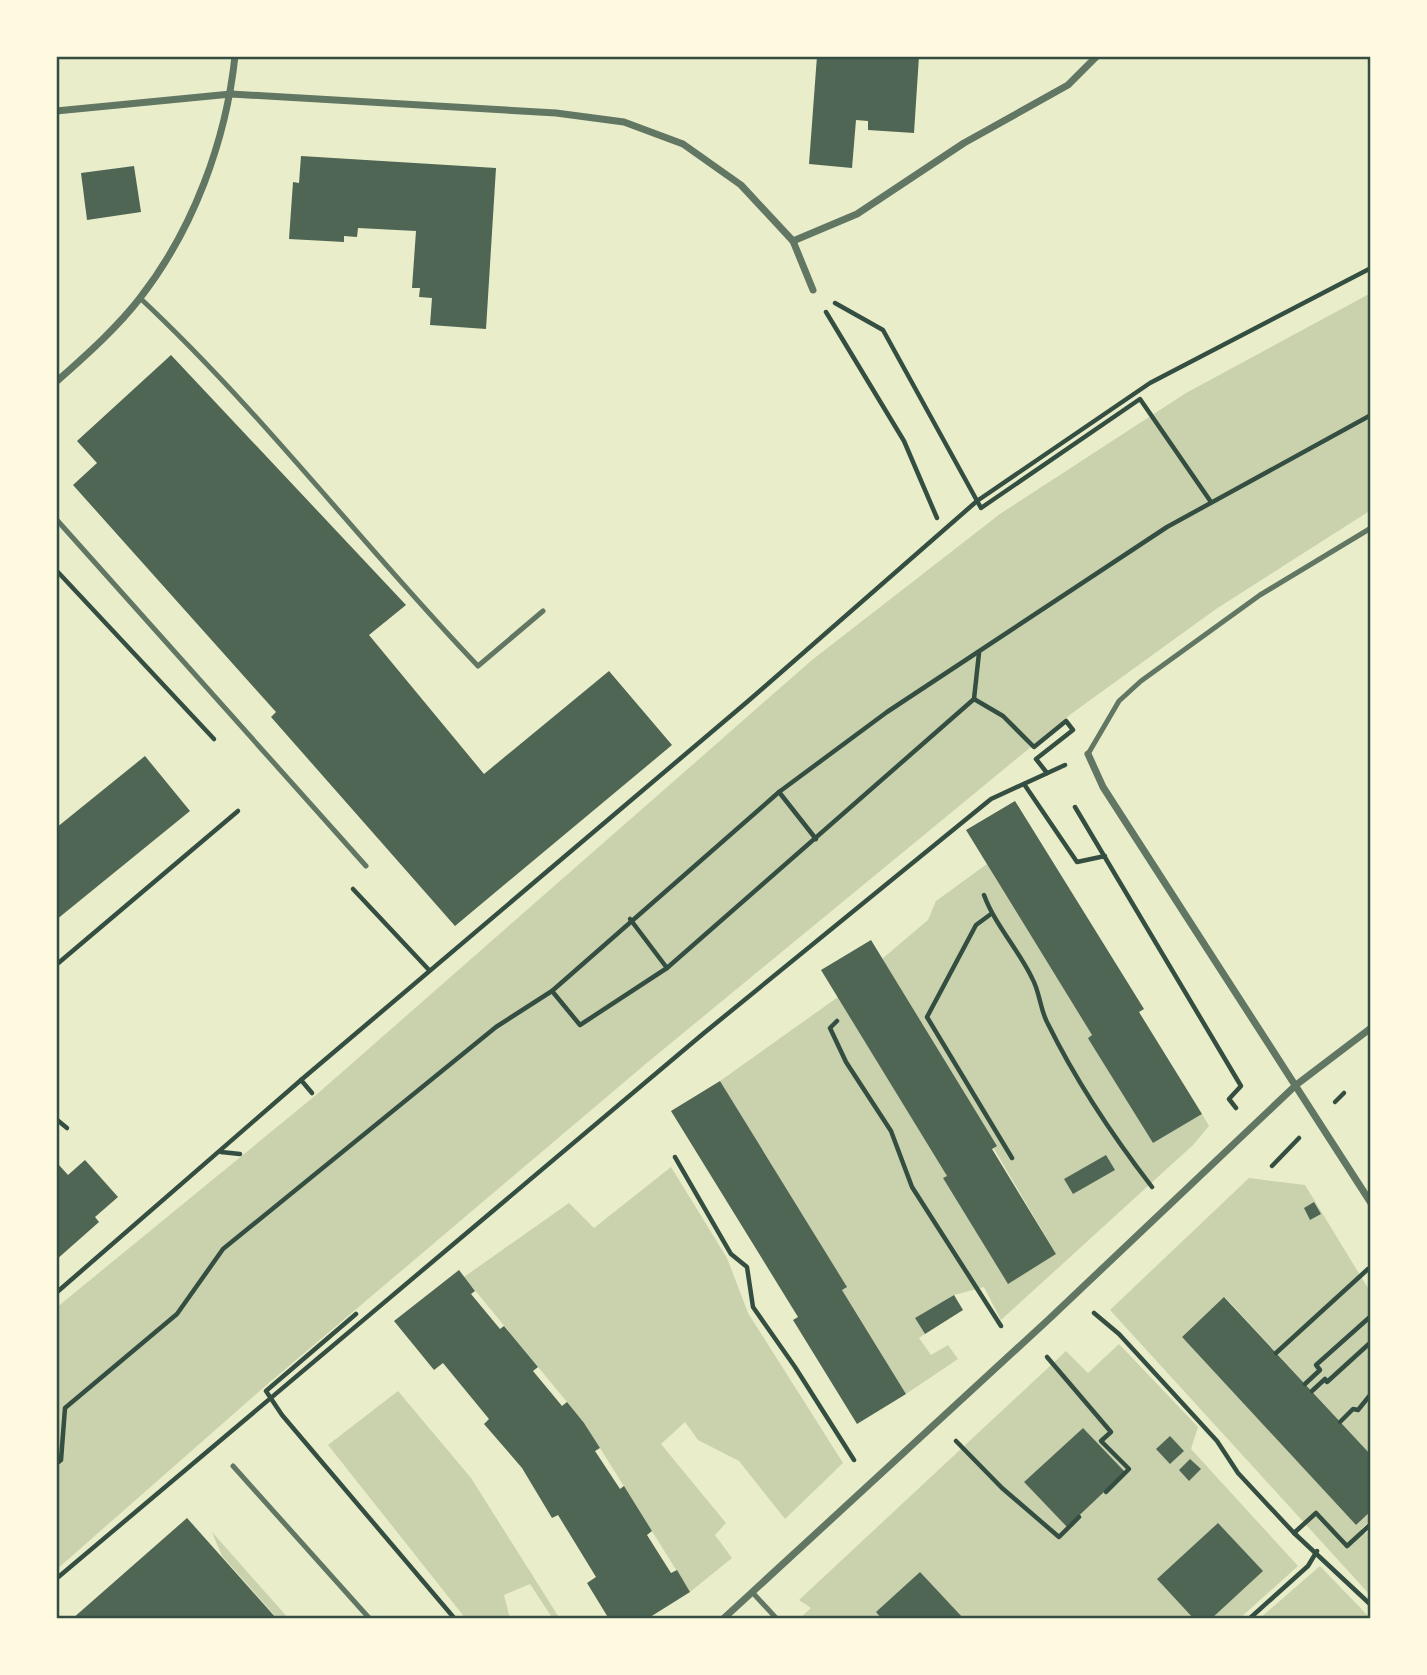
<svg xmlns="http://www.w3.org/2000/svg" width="1427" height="1675" font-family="Manrope,sans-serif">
	<rect width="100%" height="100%" fill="#e9edc9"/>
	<g fill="#cad2ad" fill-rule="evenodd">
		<polygon points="1371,293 1371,510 1216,609 1071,714 648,1062 263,1388 56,1570 56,1308 316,1095 812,660 1000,514 1186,393"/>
		<polygon points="987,864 1092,1035 1088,1038 1153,1143 1202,1114 1209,1126 1193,1145 1001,1320 984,1287 954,1295 915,1318 925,1334 919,1338 931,1355 948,1345 958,1359 906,1394 842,1290 846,1286 720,1081 838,997 947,1176 944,1179 1008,1283 1056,1254 882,959 928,920 936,901"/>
		<polygon points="671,1167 727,1258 748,1313 843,1463 785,1519 739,1461 698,1440 685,1422 661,1444 726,1523 715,1535 732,1558 690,1592 600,1448 567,1402 464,1277 569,1203 594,1228"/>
		<polygon points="1249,1178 1305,1185 1371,1293 1371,1455 1225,1297 1182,1337 1356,1525 1371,1511 1371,1520 1361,1529 1365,1534 1371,1529 1371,1596 1110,1310"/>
		<path d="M 1119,1344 L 1198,1427 L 1191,1449 L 1298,1566 L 1239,1619 L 799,1619 L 811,1608 L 799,1600 L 1066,1351 L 1088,1373 ZM 1083,1428 L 1124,1472 L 1067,1527 L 1024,1482 Z"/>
		<polygon points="398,1391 471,1478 560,1619 553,1619 530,1584 504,1595 510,1619 466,1619 328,1445"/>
		<polygon points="212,1532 289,1619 278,1619 222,1556"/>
		<polygon points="1320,1566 1371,1619 1259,1619"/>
	</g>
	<g fill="#4f6655">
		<polygon points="817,56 919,56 914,133 868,130 868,121 856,120 852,168 809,164"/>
		<polygon points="301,156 496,168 486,329 430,325 432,298 419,297 420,288 412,288 416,231 358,228 357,237 344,236 344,242 289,239 293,182 299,183"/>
		<polygon points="134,166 141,212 87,220 81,173"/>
		<polygon points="171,355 406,605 369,635 484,774 609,671 672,745 455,926 271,717 276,712 73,485 97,463 77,441"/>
		<polygon points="145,756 190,811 56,920 56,828"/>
		<polygon points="1015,801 1144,1009 1139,1012 1202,1114 1153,1143 1089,1040 1088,1038 1092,1035 966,830"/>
		<polygon points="871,940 997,1146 992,1149 1056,1254 1008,1284 943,1178 947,1176 821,970"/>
		<polygon points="720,1081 847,1287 842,1290 906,1394 857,1424 793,1320 798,1317 671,1111"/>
		<polygon points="1106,1155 1115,1170 1073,1194 1064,1179"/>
		<polygon points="85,1160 118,1197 95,1217 99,1222 56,1260 56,1167 59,1165 68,1175"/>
		<polygon points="1314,1202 1321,1214 1310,1220 1304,1208"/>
		<polygon points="459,1270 475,1291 471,1294 500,1329 504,1326 538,1367 533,1371 562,1406 567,1402 584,1423 600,1448 595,1451 620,1489 624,1486 652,1531 647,1535 671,1573 677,1570 690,1592 647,1619 609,1619 587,1583 596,1577 558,1515 552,1518 522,1468 484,1424 489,1419 443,1363 434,1370 394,1321"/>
		<polygon points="954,1295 963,1310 925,1334 915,1318"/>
		<polygon points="1224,1297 1371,1455 1371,1511 1356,1525 1182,1337"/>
		<polygon points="1083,1428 1125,1472 1067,1527 1024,1482"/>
		<polygon points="1170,1436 1184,1451 1170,1464 1156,1449"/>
		<polygon points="1190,1459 1201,1469 1189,1481 1179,1470"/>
		<polygon points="187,1518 277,1619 72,1619"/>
		<polygon points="1218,1523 1263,1571 1211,1619 1194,1619 1157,1579"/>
		<polygon points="920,1572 964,1619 882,1619 876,1612"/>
	</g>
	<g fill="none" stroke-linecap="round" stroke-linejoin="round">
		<g stroke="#344e41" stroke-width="4.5">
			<polyline points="835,303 883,330 981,508 1140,399 1211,502"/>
			<polyline points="826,312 904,441 937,518"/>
			<polyline points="56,570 214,739"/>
			<polyline points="974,699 1003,716 1034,747 1066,721 1073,730 1036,759 1047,773"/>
			<polyline points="1024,784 1077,862 1105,856"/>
			<polyline points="779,792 816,839"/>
			<polyline points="1075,807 1241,1086 1229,1099 1236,1108"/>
			<polyline points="353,889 429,970"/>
			<path d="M 984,895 C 995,925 1018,949 1032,978 C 1040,992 1040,1010 1048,1024 C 1077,1083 1112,1135 1152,1187"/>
			<polyline points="991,914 976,925 927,1017 1012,1158"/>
			<polyline points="630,919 667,968"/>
			<polyline points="56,965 238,811"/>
			<polyline points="552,991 580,1025 667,968 974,699 979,653"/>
			<polyline points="837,1021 830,1028 846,1062 891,1131 912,1187 1001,1326"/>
			<polyline points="301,1080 312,1093"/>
			<polyline points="1335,1102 1344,1093"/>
			<polyline points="56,1119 67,1128"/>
			<polyline points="221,1152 240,1154"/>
			<polyline points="675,1157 731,1254 747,1267 753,1307 795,1367 854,1460"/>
			<polyline points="1272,1166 1299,1138"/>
			<polyline points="56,1293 301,1080 747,702 977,501 1150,383 1371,268"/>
			<polyline points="1094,1313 1119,1334 1217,1441 1238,1473 1294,1533 1371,1605"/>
			<polyline points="356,1314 266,1391 282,1415 455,1619"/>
			<polyline points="1276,1353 1368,1269"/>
			<polyline points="1047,1357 1111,1432 1101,1441 1129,1469 1106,1492"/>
			<polyline points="1305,1384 1320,1370 1316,1365 1371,1316"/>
			<polyline points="1312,1391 1325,1379 1327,1382 1371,1342"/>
			<polyline points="1340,1422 1353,1409 1358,1410 1371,1394"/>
			<polyline points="956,1441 1002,1488 1059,1537 1079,1517"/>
			<polyline points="56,1464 61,1460 65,1408 177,1314 223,1249 496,1027 552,991 779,792 887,712 1167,527 1371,415"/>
			<polyline points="1294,1533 1316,1513 1347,1546 1371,1524"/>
			<polyline points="56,1579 704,1033 991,799 1065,765"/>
			<polyline points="1249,1619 1308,1566 1317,1551"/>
		</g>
		<g stroke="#617663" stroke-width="5">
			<path d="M 140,298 C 262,412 363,546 478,666 L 543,611"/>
			<polyline points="56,519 366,866"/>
			<polyline points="1088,754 1119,701 1141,681 1260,595 1371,528"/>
			<polyline points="233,1466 370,1619"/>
			<polyline points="752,1592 777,1619"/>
		</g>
		<g stroke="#617663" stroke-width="7">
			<polyline points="56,111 231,94 556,113 624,122 683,144 741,185 793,241 813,290"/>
			<polyline points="793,241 857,214 964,143 1068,85 1097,56"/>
			<path d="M 56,382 C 85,356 116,329 140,298 C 193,230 226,141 235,56"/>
			<polyline points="1088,754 1103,787 1371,1203"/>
			<polyline points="723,1619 1048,1320 1296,1085 1371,1028"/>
		</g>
	</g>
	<rect width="1427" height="1675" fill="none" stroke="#fefae0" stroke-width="116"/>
	<rect x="58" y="58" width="1311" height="1559" fill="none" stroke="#344e41" stroke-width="2.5"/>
</svg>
